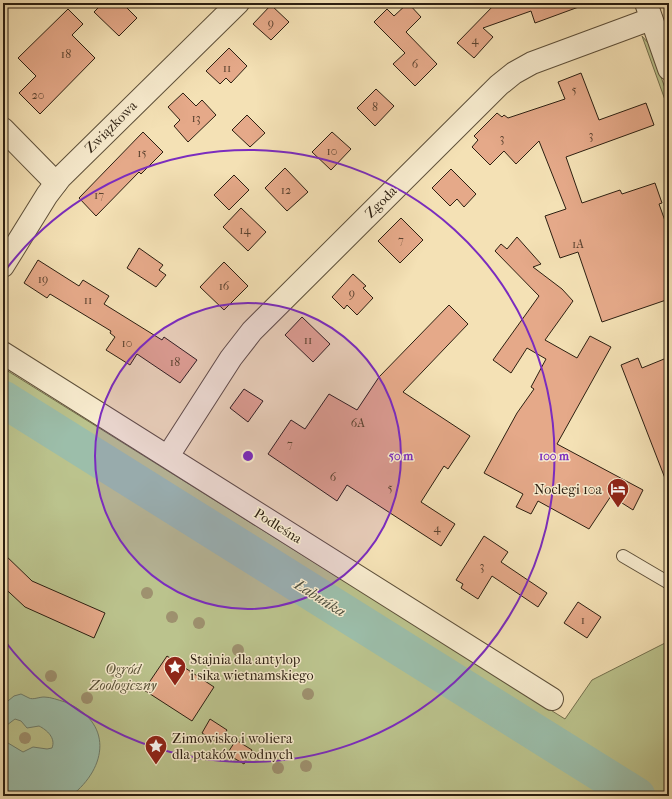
<svg xmlns="http://www.w3.org/2000/svg" width="672" height="799" font-family="'IM FELL French Canon',serif">
	<rect width="100%" height="100%" fill="#f4e1b5"/>
	<filter id="stains"><feTurbulence type="fractalNoise" baseFrequency=".005" numOctaves="4"/><feColorMatrix values="0 0 0 0 .2 0 0 0 0 .09 0 0 0 0 .02 0 0 0 .5 -.17"/></filter>
	<radialGradient id="worn" r=".72"><stop offset=".6" stop-color="#630" stop-opacity="0"/><stop offset="1" stop-color="#630" stop-opacity=".3"/></radialGradient>
	<g fill="#bbc38d" stroke="#74714f">
		<polygon points="642,36 649,44 669,99 669,111"/>
		<polygon points="3,368 565,719 592,680 669,641 669,796 3,796"/>
	</g>
	<path fill="#9cbeaa" stroke="#6f7e6d" d="M 21,694 C 24,695 26,697 29,698 C 33,700 39,697 44,697 C 51,697 58,700 65,702 C 113,722 108,767 71,796 L 9,796 L 3,785 L 3,740 L 23,752 L 33,747 L 47,749 L 52,748 C 56,738 47,730 39,726 L 27,728 L 21,721 L 15,719 L 3,728 L 3,705 L 14,696 Z"/>
	<g fill="none" stroke-linecap="round" stroke-linejoin="round">
		<polyline stroke="#9cbeaa" stroke-width="37" points="3,399 637,796"/>
	</g>
	<g fill="#e5a989" stroke="#2c1f11">
		<polygon points="103,3 122,3 137,18 119,36 94,12"/>
		<polygon points="408,3 421,17 406,32 437,64 415,86 393,64 405,53 374,22 387,9 394,16"/>
		<polygon points="496,3 584,3 584,5 535,23 531,11 483,28 493,37 474,58 457,43"/>
		<polygon points="271,5 289,22 271,40 253,24"/>
		<polygon points="68,9 83,24 72,35 95,58 40,114 19,93 36,76 18,58"/>
		<polygon points="229,48 247,66 231,83 226,78 220,84 206,71"/>
		<polygon points="581,73 599,120 646,103 654,125 566,157 582,203 620,190 622,194 655,183 662,203 659,204 669,232 669,299 602,322 578,252 560,258 545,216 566,209 539,141 516,164 504,151 490,165 472,147 478,140 474,136 497,113 502,117 504,115 508,118 565,99 558,82"/>
		<polygon points="376,89 394,106 375,126 357,108"/>
		<polygon points="183,93 196,106 202,100 216,115 188,142 174,126 180,120 168,107"/>
		<polygon points="247,115 265,133 250,147 232,130"/>
		<polygon points="143,132 163,152 141,174 139,172 96,216 79,198"/>
		<polygon points="332,132 351,149 331,170 312,152"/>
		<polygon points="285,168 308,192 287,211 265,188"/>
		<polygon points="451,169 476,194 464,207 457,199 450,206 432,188"/>
		<polygon points="234,175 249,190 229,210 214,195"/>
		<polygon points="241,208 266,232 248,251 223,227"/>
		<polygon points="401,218 423,240 400,263 378,241"/>
		<polygon points="517,237 541,264 533,267 562,289 573,301 545,340 577,358 590,336 611,347 557,444 643,490 633,510 611,496 589,529 538,501 531,514 516,507 523,494 484,473 517,413 534,389 531,387 546,359 527,348 511,373 493,360 539,296 495,251 501,244 507,249"/>
		<polygon points="139,248 163,265 159,270 166,275 156,287 127,268"/>
		<polygon points="38,260 79,286 83,280 109,296 104,304 162,340 164,337 197,360 180,383 137,354 130,365 106,350 115,337 110,333 111,331 50,294 47,298 24,283"/>
		<polygon points="224,262 248,286 224,310 200,287"/>
		<polygon points="353,274 366,286 363,288 373,298 357,315 347,305 344,309 332,297"/>
		<polygon points="449,305 468,324 403,392 470,436 448,469 444,466 421,502 455,524 441,546 347,485 337,501 268,454 291,420 305,429 329,394 357,410 379,377"/>
		<polygon points="302,317 330,344 313,362 285,335"/>
		<polygon points="669,357 669,486 668,486 621,365 638,358 642,368"/>
		<polygon points="244,389 263,401 248,422 230,408"/>
		<polygon points="484,536 508,552 501,562 547,593 538,607 492,576 478,599 461,588 463,584 456,580"/>
		<polygon points="3,553 32,581 105,613 94,638 25,607 10,593 3,587"/>
		<polygon points="578,602 601,617 587,638 564,623"/>
		<polygon points="167,656 214,687 192,721 144,690"/>
		<polygon points="210,719 227,730 219,744 202,733"/>
		<polygon points="236,740 252,750 244,764 227,754"/>
	</g>
	<g fill="none" stroke-linecap="round" stroke-linejoin="round">
		<g stroke="#5e503a" stroke-width="14">
			<polyline id="lane" points="623,556 669,583"/>
		</g>
		<g stroke="#5e503a" stroke-width="24">
			<g id="street">
				<polyline points="646,3 669,69"/>
				<polyline points="3,129 56,183"/>
				<polyline points="3,266 47,195 60,178 238,3"/>
				<polyline points="3,353 552,699"/>
				<polyline points="168,456 231,358 252,331 499,85 514,73 532,63 651,19"/>
			</g>
		</g>
		<use href="#lane" stroke="#f8eccf" stroke-width="12"/>
		<use href="#street" stroke="#f8eccf" stroke-width="22"/>
	</g>
	<g fill="#9e916f">
		<circle cx="147" cy="593" r="6"/>
		<circle cx="172" cy="617" r="6"/>
		<circle cx="199" cy="623" r="6"/>
		<circle cx="238" cy="650" r="6"/>
		<circle cx="114" cy="671" r="6"/>
		<circle cx="51" cy="676" r="6"/>
		<circle cx="308" cy="694" r="6"/>
		<circle cx="87" cy="698" r="6"/>
		<circle cx="25" cy="738" r="6"/>
		<circle cx="306" cy="766" r="6"/>
		<circle cx="278" cy="768" r="6"/>
	</g>
	<circle cx="248" cy="456" r="153" fill="#7b2cbf" fill-opacity=".12"/>
	<g fill="none" stroke="#7b2cbf" stroke-width="2">
		<circle cx="248" cy="456" r="153"/>
		<path d="M4 272A306 306 0 1 1 4 640"/>
	</g>
	<defs>
		<g id="hotel-pin" transform="scale(1.15)"><path d="M0 17L-7.5 6A9.5 9.5 0 1 1 7.5 6Z" fill="#8f2418" stroke="#f8eccf"/><path d="M-6-4.5h1.5V1H6V5H4.5V3h-9V5H-6ZM-4 0a1.8 1.8 0 1 1 3.6 0ZM.5 0V-2.5h3Q6-2.5 6 0Z" fill="#fff"/></g>
		<g id="sight-pin" transform="scale(1.15)"><path d="M0 17L-7.5 6A9.5 9.5 0 1 1 7.5 6Z" fill="#8f2418" stroke="#f8eccf"/><path d="M0-6L1.8-2.2L6-1.7L2.9 1.2L3.7 5.4L0 3.3L-3.7 5.4L-2.9 1.2L-6-1.7L-1.8-2.2Z" fill="#fff"/></g>
	</defs>
	<g fill-rule="evenodd">
		<use href="#hotel-pin" x="618" y="489"/>
		<use href="#sight-pin" x="175" y="667"/>
		<use href="#sight-pin" x="156" y="746"/>
	</g>
	<g text-anchor="middle" dominant-baseline="central" stroke-width="3" stroke-linejoin="round" paint-order="stroke">
		<g font-size="12" fill="#5a422f">
			<text x="271" y="23">9</text>
			<text x="475" y="40">4</text>
			<text x="66" y="54">18</text>
			<text x="415" y="64">6</text>
			<text x="227" y="68">11</text>
			<text x="574" y="90">5</text>
			<text x="38" y="95">20</text>
			<text x="375" y="107">8</text>
			<text x="196" y="118">13</text>
			<text x="591" y="135">3</text>
			<text x="502" y="138">3</text>
			<text x="332" y="151">10</text>
			<text x="142" y="153">15</text>
			<text x="286" y="190">12</text>
			<text x="99" y="195">17</text>
			<text x="245" y="230">14</text>
			<text x="401" y="240">7</text>
			<text x="578" y="244">1A</text>
			<text x="43" y="279">19</text>
			<text x="224" y="286">16</text>
			<text x="352" y="293">9</text>
			<text x="88" y="300">11</text>
			<text x="308" y="340">11</text>
			<text x="127" y="343">10</text>
			<text x="175" y="362">18</text>
			<text x="358" y="423">6A</text>
			<text x="290" y="444">7</text>
			<text x="333" y="477">6</text>
			<text x="390" y="488">5</text>
			<text x="437" y="528">4</text>
			<text x="482" y="566">3</text>
			<text x="583" y="620">1</text>
		</g>
		<g font-size="14" fill="#2c1f11" stroke="#f8eccf">
			<text transform="translate(111 127) rotate(-45)">Związkowa</text>
			<text transform="translate(381 202) rotate(-45)">Zgoda</text>
			<text transform="translate(278 526) rotate(32)">Podleśna</text>
		</g>
		<g font-size="14" fill="#2c1f11" stroke="#f8eccf" text-anchor="start">
			<text x="602" y="489" text-anchor="end">Noclegi 10a</text>
			<text x="190" y="659">Stajnia dla antylop<tspan x="190" dy="16">i sika wietnamskiego</tspan></text>
			<text x="172" y="738">Zimowisko i woliera<tspan x="172" dy="16">dla ptaków wodnych</tspan></text>
		</g>
		<g font-size="14" font-style="italic" fill="#575036" stroke="#f8eccf">
			<text x="123" y="669">Ogród<tspan x="123" dy="16">Zoologiczny</tspan></text>
		</g>
		<g font-size="15" font-style="italic" fill="#4e4f3f" stroke="#f8eccf">
			<text transform="translate(320 598) rotate(32)">Łabuńka</text>
		</g>
	</g>
	<circle cx="248" cy="456" r="6" fill="#7b2cbf" stroke="#f8eccf" stroke-width="2"/>
	<g font-size="12" text-anchor="middle" font-weight="bold" fill="#7b2cbf" stroke="#f8eccf" stroke-width="3" stroke-linejoin="round" paint-order="stroke">
		<text x="401" y="460">50 m</text>
		<text x="554" y="460">100 m</text>
	</g>
	<rect width="672" height="799" fill="none" stroke="#f4e1b5" stroke-width="16"/>
	<rect x="4" y="4" width="664" height="791" fill="none" stroke="#2c1f11" stroke-width="2"/>
	<rect x="8" y="8" width="656" height="783" fill="none" stroke="#2c1f11"/>
	<rect width="100%" height="100%" filter="url(#stains)"/>
	<rect width="100%" height="100%" fill="url(#worn)"/>
</svg>
